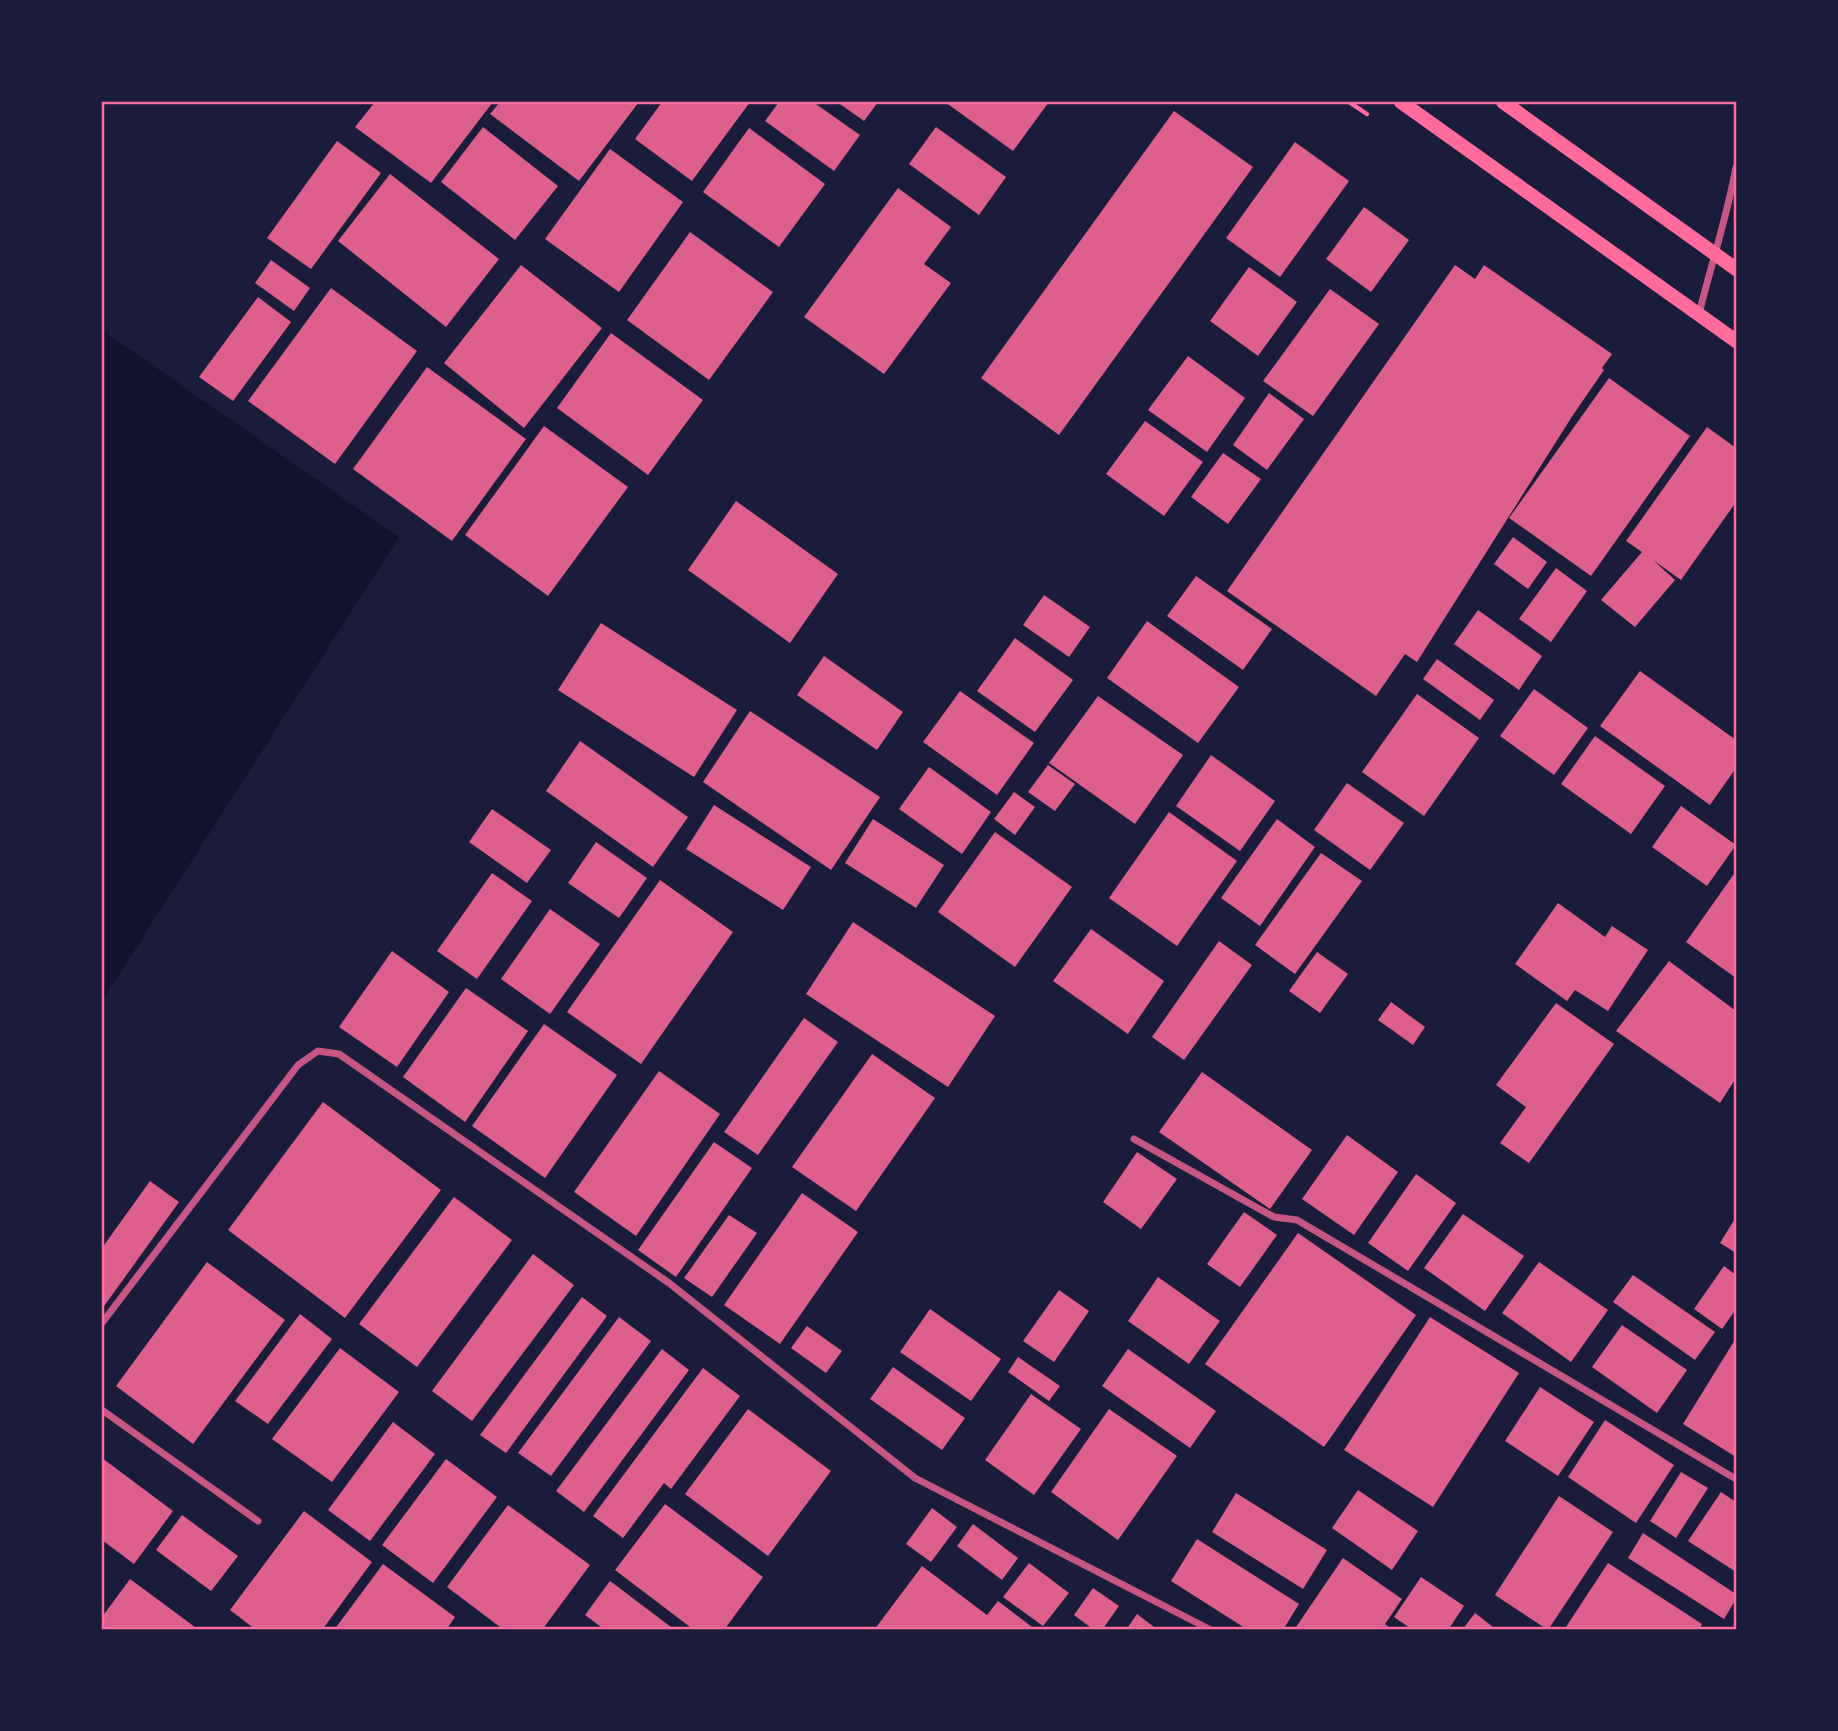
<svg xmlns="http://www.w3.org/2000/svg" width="1838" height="1731" font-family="Manrope,sans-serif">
	<rect width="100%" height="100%" fill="#1b1b3a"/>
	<polygon fill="#12122b" points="102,330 399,537 102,1001"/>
	<g fill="#dd5f8e">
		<polygon points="375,102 493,102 431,183 355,127"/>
		<polygon points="500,102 639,102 579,181 490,114"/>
		<polygon points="662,102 750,102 692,181 635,139"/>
		<polygon points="779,102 813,102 860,135 834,171 765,121"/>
		<polygon points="837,102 878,102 864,121"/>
		<polygon points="945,102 1049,102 1013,151"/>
		<polygon points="1174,111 1253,167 1059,435 981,378"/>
		<polygon points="483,127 558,186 515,240 441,182"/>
		<polygon points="936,127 1006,177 979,215 909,164"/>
		<polygon points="749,128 825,184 779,247 703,192"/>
		<polygon points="337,141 381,173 311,269 267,238"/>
		<polygon points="1295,142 1349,181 1280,277 1226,238"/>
		<polygon points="610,149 683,202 619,292 545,239"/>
		<polygon points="390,174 499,259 446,327 338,241"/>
		<polygon points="898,188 951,227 924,264 951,283 884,374 804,317"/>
		<polygon points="1364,207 1409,240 1371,292 1326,259"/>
		<polygon points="690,232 773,292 709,380 627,320"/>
		<polygon points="271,260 310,288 294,311 255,283"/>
		<polygon points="521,265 602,328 524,428 444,363"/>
		<polygon points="1455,265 1475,279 1484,265 1612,354 1602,368 1604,370 1573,415 1417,662 1405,654 1376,696 1227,591"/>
		<polygon points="1249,267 1297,302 1258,356 1210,321"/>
		<polygon points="331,288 417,351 335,464 248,401"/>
		<polygon points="1330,289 1379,324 1313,416 1263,381"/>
		<polygon points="258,297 291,322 233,401 199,377"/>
		<polygon points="611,333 703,400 648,475 557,408"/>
		<polygon points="1188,356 1245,398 1207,452 1148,410"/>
		<polygon points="427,367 526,439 452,541 353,469"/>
		<polygon points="1609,378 1690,436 1591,576 1509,518"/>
		<polygon points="1269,393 1304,419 1267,470 1233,445"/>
		<polygon points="1145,421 1203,462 1164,516 1106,474"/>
		<polygon points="544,426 628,487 548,596 465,535"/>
		<polygon points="1707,427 1736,448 1736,502 1681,580 1653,560 1675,580 1635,627 1601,600 1642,552 1626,541"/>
		<polygon points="1223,453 1261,479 1228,524 1191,497"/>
		<polygon points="736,501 838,574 790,643 688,570"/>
		<polygon points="1513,537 1547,562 1528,589 1494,564"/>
		<polygon points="1556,568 1587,591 1551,642 1519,619"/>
		<polygon points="1196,576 1272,629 1243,670 1167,616"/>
		<polygon points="1044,595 1090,627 1069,657 1023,625"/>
		<polygon points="1478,610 1542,656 1519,690 1454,644"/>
		<polygon points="1147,621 1239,687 1198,743 1107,678"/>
		<polygon points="601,623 737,710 694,777 558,690"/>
		<polygon points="1015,638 1073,680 1035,732 977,691"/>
		<polygon points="824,656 903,712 877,750 797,695"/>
		<polygon points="1437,659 1494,700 1480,720 1423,679"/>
		<polygon points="1640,671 1736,740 1736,768 1710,805 1600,726"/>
		<polygon points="1534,689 1588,728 1554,775 1500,736"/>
		<polygon points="960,691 1034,743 997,795 923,742"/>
		<polygon points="1417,694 1479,738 1424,816 1362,772"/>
		<polygon points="1098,696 1183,755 1135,824 1049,763"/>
		<polygon points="750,711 880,797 831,870 703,782"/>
		<polygon points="1595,736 1665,786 1631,834 1561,784"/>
		<polygon points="580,741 688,817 653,867 546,791"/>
		<polygon points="1211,755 1275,801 1240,851 1176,806"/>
		<polygon points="1048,765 1075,784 1055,811 1028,792"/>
		<polygon points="929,767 991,812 962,854 899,809"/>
		<polygon points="1347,783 1404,823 1370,870 1314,830"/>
		<polygon points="1014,792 1035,807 1015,835 994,819"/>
		<polygon points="714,805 811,867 783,910 686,849"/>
		<polygon points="1681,806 1736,845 1707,886 1652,847"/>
		<polygon points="492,809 551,850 527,883 469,842"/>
		<polygon points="1169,812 1237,861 1177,946 1109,898"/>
		<polygon points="873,819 944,865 916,908 845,863"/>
		<polygon points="1277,819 1315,847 1260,926 1221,898"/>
		<polygon points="995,832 1072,887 1015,967 938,912"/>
		<polygon points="596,842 647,878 619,918 568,883"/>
		<polygon points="1321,853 1362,881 1295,974 1255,945"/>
		<polygon points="1736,871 1736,978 1686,942"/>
		<polygon points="492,873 532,901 477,979 437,951"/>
		<polygon points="660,880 733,932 641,1064 567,1012"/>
		<polygon points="1558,903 1605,937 1612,926 1648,950 1608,1011 1575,990 1567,1001 1515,964"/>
		<polygon points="550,909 600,944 550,1014 501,979"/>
		<polygon points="853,922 995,1016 948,1087 806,994"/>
		<polygon points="1091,929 1164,981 1128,1034 1053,981"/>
		<polygon points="1219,941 1252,965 1184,1060 1152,1037"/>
		<polygon points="392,951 449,992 397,1067 339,1027"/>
		<polygon points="1317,952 1348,974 1320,1013 1289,991"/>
		<polygon points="1669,961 1736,1011 1736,1078 1720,1103 1616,1031"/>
		<polygon points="466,988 528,1031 465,1122 403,1077"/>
		<polygon points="1391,1002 1425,1027 1413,1045 1378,1020"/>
		<polygon points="1556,1003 1614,1044 1529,1163 1500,1143 1526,1107 1496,1085"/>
		<polygon points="804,1018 838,1042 758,1155 724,1132"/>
		<polygon points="544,1024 617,1075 545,1178 472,1126"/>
		<polygon points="872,1054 935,1098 856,1211 792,1167"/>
		<polygon points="659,1071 720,1114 636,1236 574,1192"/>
		<polygon points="1202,1072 1312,1150 1270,1209 1159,1132"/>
		<polygon points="323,1102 441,1190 345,1318 228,1230"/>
		<polygon points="1347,1135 1398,1172 1354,1235 1302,1199"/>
		<polygon points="714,1142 752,1168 676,1277 638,1250"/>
		<polygon points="1137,1152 1177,1179 1141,1229 1103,1202"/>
		<polygon points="1416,1174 1456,1203 1408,1271 1368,1243"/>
		<polygon points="150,1181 179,1202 102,1309 102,1248"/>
		<polygon points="802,1193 858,1232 780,1344 724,1305"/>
		<polygon points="454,1197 512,1240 417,1367 359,1324"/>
		<polygon points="1244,1212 1277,1235 1240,1287 1207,1264"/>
		<polygon points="1463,1214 1524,1256 1485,1311 1424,1268"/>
		<polygon points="729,1215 757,1233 712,1297 684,1278"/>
		<polygon points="1736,1217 1736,1253 1720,1243"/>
		<polygon points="1298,1233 1416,1315 1324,1447 1205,1364"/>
		<polygon points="533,1254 574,1285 472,1421 432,1391"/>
		<polygon points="207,1262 285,1320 193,1444 116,1386"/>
		<polygon points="1539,1262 1608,1310 1571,1362 1502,1313"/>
		<polygon points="1724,1266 1736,1275 1736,1309 1722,1329 1694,1309"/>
		<polygon points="1633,1275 1715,1332 1695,1360 1613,1302"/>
		<polygon points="1158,1277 1220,1321 1189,1364 1128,1321"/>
		<polygon points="1059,1290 1089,1311 1054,1362 1023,1341"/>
		<polygon points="582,1297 607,1316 506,1453 480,1435"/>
		<polygon points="930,1309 1001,1359 971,1401 900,1352"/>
		<polygon points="300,1314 332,1339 268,1424 235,1401"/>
		<polygon points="619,1317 651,1341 551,1476 518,1453"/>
		<polygon points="1430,1317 1519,1373 1433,1507 1344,1450"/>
		<polygon points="1622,1325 1687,1370 1657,1413 1592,1367"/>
		<polygon points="807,1326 842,1351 826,1373 791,1348"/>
		<polygon points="1736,1338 1736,1457 1683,1424"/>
		<polygon points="340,1348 399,1392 332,1482 272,1439"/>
		<polygon points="662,1349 689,1370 584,1512 556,1491"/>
		<polygon points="1128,1349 1216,1411 1190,1448 1102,1386"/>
		<polygon points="1018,1357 1060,1386 1049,1401 1008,1372"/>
		<polygon points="893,1367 965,1418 942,1450 870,1399"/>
		<polygon points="703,1368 740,1396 671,1489 664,1483 623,1538 593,1516"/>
		<polygon points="1540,1387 1594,1422 1558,1476 1505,1441"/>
		<polygon points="1031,1394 1081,1429 1034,1495 985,1460"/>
		<polygon points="748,1409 831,1471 768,1556 685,1494"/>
		<polygon points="1109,1409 1177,1456 1118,1540 1051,1492"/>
		<polygon points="1605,1420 1674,1465 1636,1523 1568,1477"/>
		<polygon points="393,1422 435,1454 370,1541 328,1510"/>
		<polygon points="102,1458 173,1511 134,1564 102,1540"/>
		<polygon points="446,1459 497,1497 433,1583 382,1545"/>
		<polygon points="1681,1472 1708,1488 1676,1538 1650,1521"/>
		<polygon points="1358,1490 1418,1531 1392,1570 1332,1528"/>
		<polygon points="1721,1492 1736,1502 1736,1572 1688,1541"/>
		<polygon points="1236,1493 1327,1550 1303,1589 1212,1532"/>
		<polygon points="1559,1496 1613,1532 1548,1630 1495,1595"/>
		<polygon points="665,1504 763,1577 724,1630 694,1630 615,1570"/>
		<polygon points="508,1505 590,1565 542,1630 504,1630 447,1587"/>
		<polygon points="932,1508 957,1527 931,1562 906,1544"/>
		<polygon points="304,1511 372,1562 322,1630 256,1630 230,1610"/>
		<polygon points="182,1515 238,1556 211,1591 156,1550"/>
		<polygon points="973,1524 1018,1558 1002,1580 957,1546"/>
		<polygon points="1643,1533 1736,1594 1736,1599 1724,1619 1628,1558"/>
		<polygon points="1197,1539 1299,1604 1283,1630 1248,1630 1171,1581"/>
		<polygon points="1343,1558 1402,1599 1385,1624 1392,1630 1294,1630"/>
		<polygon points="1029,1563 1069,1593 1043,1626 1003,1597"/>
		<polygon points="1608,1563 1702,1624 1699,1630 1564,1630"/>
		<polygon points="383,1564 455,1617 446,1630 334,1630"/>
		<polygon points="922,1566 987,1615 998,1601 1036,1630 874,1630"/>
		<polygon points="1421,1577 1464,1606 1448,1630 1413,1630 1394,1617"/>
		<polygon points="130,1579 199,1630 102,1630 102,1617"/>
		<polygon points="610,1581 675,1630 605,1630 585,1615"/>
		<polygon points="1093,1588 1119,1606 1102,1630 1094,1630 1074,1615"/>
		<polygon points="1475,1613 1497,1630 1462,1630"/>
		<polygon points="1137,1614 1158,1630 1126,1630"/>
	</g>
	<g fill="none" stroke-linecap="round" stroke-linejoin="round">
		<polyline stroke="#ff6b9d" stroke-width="4.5" points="1349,102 1367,114"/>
		<g stroke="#c65784" stroke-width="7">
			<path d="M 1699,314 C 1711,265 1727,217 1736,167"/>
			<polyline points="1134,1139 1274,1217 1297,1220 1736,1479"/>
			<polyline points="102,1323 298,1065 318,1051 339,1054 669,1283 915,1478 1211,1630"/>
			<polyline points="102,1410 258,1521"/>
		</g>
		<g stroke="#ff6b9d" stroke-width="14">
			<polyline points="1401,102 1736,341"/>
			<polyline points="1503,102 1736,269"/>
		</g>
	</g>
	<rect width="1838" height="1731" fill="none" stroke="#1b1b3a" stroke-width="206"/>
	<rect x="103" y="103" width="1632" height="1525" fill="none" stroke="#ff6b9d" stroke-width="2.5"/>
</svg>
